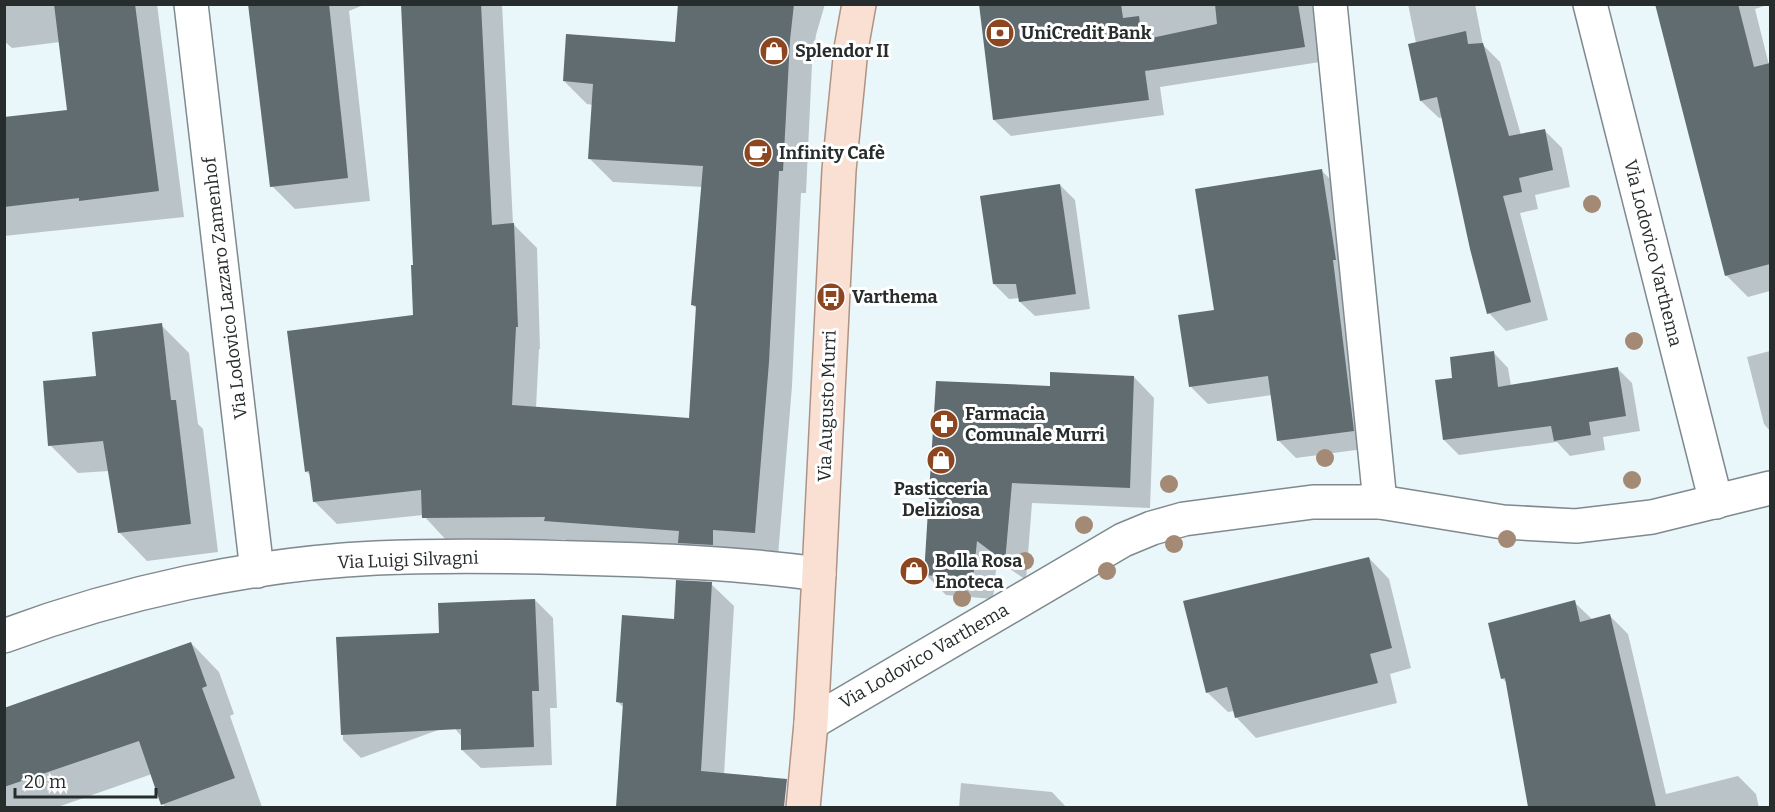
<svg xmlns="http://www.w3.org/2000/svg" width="1775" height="812" font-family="Bitter,serif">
	<rect width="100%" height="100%" fill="#e9f6fa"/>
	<g fill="#0003">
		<polygon points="4,4 157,4 184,217 4,236 4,119 69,111 60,42 12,48 4,41"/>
		<polygon points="249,4 366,4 349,11 370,201 295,209 272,186"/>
		<polygon points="402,4 502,4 513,224 537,248 540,349 539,349 536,408 691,420 697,309 692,304 703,187 613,182 590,159 593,105 587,104 564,81 677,44 680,4 825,4 816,35 812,64 806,193 801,193 792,386 778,556 569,543 565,539 447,541 423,515 337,524 314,501 311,476 306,471 414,316 415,267"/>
		<polygon points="980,4 1312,4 1320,62 1160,87 1164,115 1011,136 994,120"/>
		<polygon points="1408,4 1475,4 1483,45 1500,62 1521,135 1544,130 1562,148 1570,187 1535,195 1538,209 1520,213 1548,320 1506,331 1489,313 1443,117 1439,118 1421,101 1416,43"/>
		<polygon points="1657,4 1770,4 1755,9 1769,65 1770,65 1770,291 1748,297 1726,275"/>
		<polygon points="1322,171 1339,188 1371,448 1296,458 1278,440 1272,395 1208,404 1191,387"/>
		<polygon points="1060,185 1075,200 1090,309 1035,316 1020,302 1020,298 1009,299 994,284"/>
		<polygon points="161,325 189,353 198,424 203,429 218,552 147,561 119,532 109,471 78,473 50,445 97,378"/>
		<polygon points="1770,351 1770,431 1764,424 1747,357"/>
		<polygon points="1494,353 1508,368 1511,386 1617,368 1632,383 1640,431 1603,437 1605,450 1570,456 1557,442 1459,455 1444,440 1454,380"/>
		<polygon points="1134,377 1154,398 1150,508 1032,503 1026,580 997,560 993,599 946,595 925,574 1051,387"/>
		<polygon points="1369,558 1389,579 1411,668 1390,674 1397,703 1256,738 1236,717 1234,711 1228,712 1207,692"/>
		<polygon points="711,584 734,606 724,775 756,798 755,808 619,808 624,708 618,702 675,620"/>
		<polygon points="535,600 553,618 557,708 550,708 552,765 481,768 462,750 462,737 452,725 361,758 343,740 338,638 441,634"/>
		<polygon points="1574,602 1593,620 1610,616 1628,634 1666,794 1738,776 1756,794 1759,808 1530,808 1507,683 1502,678"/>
		<polygon points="191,643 219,672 234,714 230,716 262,807 166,808 163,804 152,774 55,808 4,808 4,709"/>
		<polygon points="961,783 1052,792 1067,808 959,808"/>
	</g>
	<g fill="#616c70">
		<polygon points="54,4 135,4 159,191 79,201 79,198 4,207 4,117 67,110"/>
		<polygon points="248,4 329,4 348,178 270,187"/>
		<polygon points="401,4 481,4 492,225 514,223 518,327 516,327 512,405 689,418 696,306 691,305 703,166 588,159 593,84 563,81 566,34 675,42 678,4 794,4 790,40 783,171 779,171 769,362 755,533 713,530 713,545 678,543 679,531 544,521 545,517 422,518 421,490 313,502 309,471 305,472 287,331 413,315 411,265 413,265"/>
		<polygon points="979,4 1121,4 1123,18 1139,16 1142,40 1217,24 1215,4 1298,4 1305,47 1145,71 1149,100 993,120"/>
		<polygon points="1655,4 1738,4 1754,67 1770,63 1770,264 1725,276"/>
		<polygon points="1466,31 1468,44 1483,43 1509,136 1545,129 1553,170 1519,178 1522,192 1503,196 1531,302 1487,314 1470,249 1437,97 1420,101 1408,44"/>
		<polygon points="1322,169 1336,260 1333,260 1354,431 1277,441 1268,376 1189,387 1178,315 1214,310 1195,189"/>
		<polygon points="1060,184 1076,294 1019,302 1016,284 993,284 980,196"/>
		<polygon points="162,323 171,400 176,400 191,524 118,533 103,441 48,446 43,381 96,376 92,332"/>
		<polygon points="1494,351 1498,387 1618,367 1626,416 1589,422 1591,435 1554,441 1551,426 1443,440 1435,380 1452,378 1450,357"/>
		<polygon points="1050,372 1134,376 1130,488 1012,483 1005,562 977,541 973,579 924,575 936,381 1050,386"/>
		<polygon points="1369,557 1392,648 1370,654 1378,683 1235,718 1227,687 1206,693 1183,601"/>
		<polygon points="676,580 712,582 701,771 787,779 784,807 616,807 623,703 616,702 622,615 674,619"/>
		<polygon points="535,599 539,691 532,691 534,747 461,750 461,729 341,735 336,637 439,633 438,603"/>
		<polygon points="1575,600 1580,622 1610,614 1656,807 1528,807 1505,678 1501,679 1488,623"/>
		<polygon points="191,642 207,686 202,688 235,778 161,805 139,741 4,787 4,708"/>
	</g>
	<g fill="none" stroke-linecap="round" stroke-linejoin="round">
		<g stroke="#7f8a8e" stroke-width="36">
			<g id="minor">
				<polyline points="191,4 257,571"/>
				<polyline points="1330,4 1380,502"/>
				<polyline points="1590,4 1716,502"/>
				<path d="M 4,636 C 122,592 251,564 376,558 C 442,555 509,556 575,558 C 657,560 738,563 819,574"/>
				<polyline points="811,723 1123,540 1152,528 1184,519 1313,502 1380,502 1503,522 1576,526 1652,517 1770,488"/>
			</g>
		</g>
		<g stroke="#ae9385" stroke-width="36">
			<polyline id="primary" points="803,808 811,723 819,574 839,170 851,49 859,4"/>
		</g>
		<use href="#minor" stroke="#fff" stroke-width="33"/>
		<use href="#primary" stroke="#fadfd3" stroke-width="33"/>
	</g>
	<g fill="#a48975">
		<circle cx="1592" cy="204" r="9"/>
		<circle cx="1634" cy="341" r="9"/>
		<circle cx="1325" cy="458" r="9"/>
		<circle cx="1632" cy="480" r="9"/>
		<circle cx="1169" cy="484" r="9"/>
		<circle cx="1084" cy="525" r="9"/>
		<circle cx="1507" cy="539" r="9"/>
		<circle cx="1174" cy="544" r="9"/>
		<circle cx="1025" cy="561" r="9"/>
		<circle cx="1107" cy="571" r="9"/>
		<circle cx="962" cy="598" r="9"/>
	</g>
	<defs>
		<g id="bank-disc" transform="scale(1.5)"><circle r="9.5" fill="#8d4720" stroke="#fff"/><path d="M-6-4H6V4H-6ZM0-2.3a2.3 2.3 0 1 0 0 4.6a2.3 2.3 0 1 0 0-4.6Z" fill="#fff"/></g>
		<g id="shop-disc" transform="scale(1.5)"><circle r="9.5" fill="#8d4720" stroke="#fff"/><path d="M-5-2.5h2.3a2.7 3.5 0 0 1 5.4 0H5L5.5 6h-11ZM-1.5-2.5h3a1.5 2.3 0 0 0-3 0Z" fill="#fff"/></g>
		<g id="cafe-disc" transform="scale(1.5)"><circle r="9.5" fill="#8d4720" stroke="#fff"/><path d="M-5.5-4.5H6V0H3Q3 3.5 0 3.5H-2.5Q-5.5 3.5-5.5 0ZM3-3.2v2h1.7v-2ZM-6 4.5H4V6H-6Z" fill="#fff"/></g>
		<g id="bus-disc" transform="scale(1.5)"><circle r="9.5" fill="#8d4720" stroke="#fff"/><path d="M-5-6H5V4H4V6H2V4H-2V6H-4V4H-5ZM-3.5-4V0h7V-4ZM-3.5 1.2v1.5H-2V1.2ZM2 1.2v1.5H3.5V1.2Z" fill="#fff"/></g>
		<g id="pharmacy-disc" transform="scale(1.5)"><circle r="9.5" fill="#8d4720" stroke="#fff"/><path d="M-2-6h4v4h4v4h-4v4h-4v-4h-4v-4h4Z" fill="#fff"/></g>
	</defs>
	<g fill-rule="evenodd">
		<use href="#bank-disc" x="1000" y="33"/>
		<use href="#shop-disc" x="774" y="51"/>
		<use href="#cafe-disc" x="758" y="153"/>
		<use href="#bus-disc" x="831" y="297"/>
		<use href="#pharmacy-disc" x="944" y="424"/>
		<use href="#shop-disc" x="941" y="460"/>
		<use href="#shop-disc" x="914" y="571"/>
	</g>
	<g text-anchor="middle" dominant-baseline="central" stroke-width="6" stroke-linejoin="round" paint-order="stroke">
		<g font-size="18" font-weight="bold" fill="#272c2d" stroke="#fff" text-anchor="start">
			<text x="1021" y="33">UniCredit Bank</text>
			<text x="795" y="51">Splendor II</text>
			<text x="779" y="153">Infinity Cafè</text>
			<text x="852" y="297">Varthema</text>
			<text x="965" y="414">Farmacia<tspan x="965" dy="21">Comunale Murri</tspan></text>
			<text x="941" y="489" text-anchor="middle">Pasticceria<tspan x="941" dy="21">Deliziosa</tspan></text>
			<text x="935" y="561">Bolla Rosa<tspan x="935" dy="21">Enoteca</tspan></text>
		</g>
		<g font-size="18" fill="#272c2d" stroke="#fff">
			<text transform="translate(1653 253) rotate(76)">Via Lodovico Varthema</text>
			<text transform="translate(225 288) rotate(-97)">Via Lodovico Lazzaro Zamenhof</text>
			<text transform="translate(827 406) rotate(-88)">Via Augusto Murri</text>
			<text transform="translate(408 560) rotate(-2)">Via Luigi Silvagni</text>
			<text transform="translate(924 656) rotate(-30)">Via Lodovico Varthema</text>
		</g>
	</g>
	<rect width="1775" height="812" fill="none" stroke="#272c2d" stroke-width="12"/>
	<path d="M15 788v9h141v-9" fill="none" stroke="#272c2d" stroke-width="3"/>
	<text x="24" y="788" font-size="18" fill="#272c2d" stroke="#ffffff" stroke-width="4.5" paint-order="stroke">20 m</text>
</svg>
